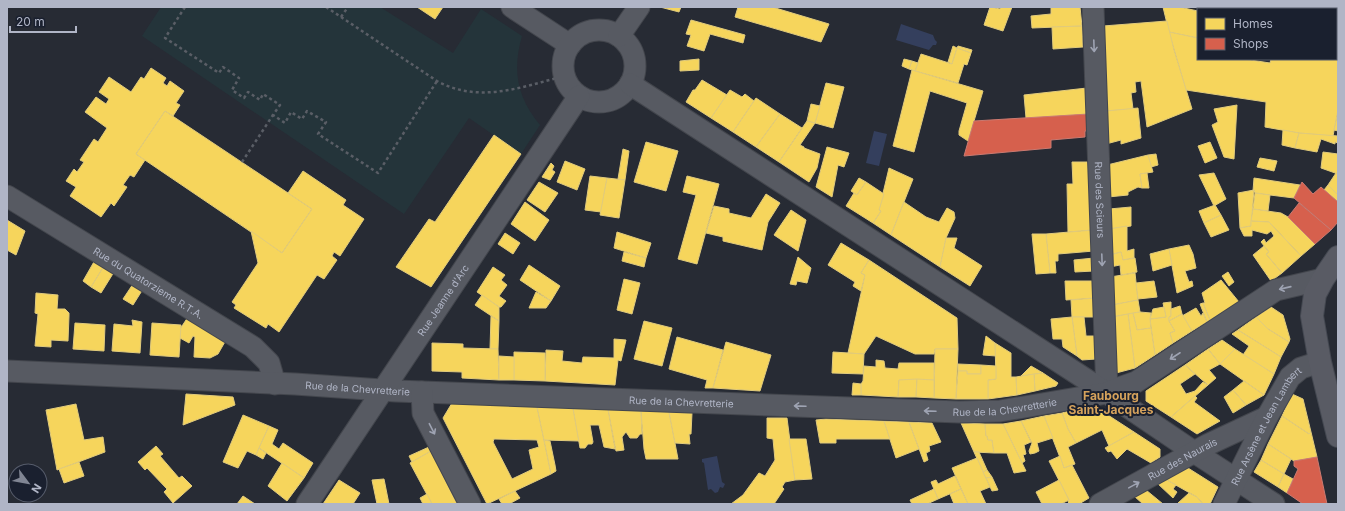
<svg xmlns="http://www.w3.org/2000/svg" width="1345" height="511" font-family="Inter,sans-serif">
	<rect width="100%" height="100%" fill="#272b34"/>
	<path fill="#24343a" d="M 161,7 L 380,7 L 453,53 L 481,9 L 522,36 C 512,71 517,97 540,125 L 521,154 L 469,118 L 404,214 L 142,36 Z"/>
	<g fill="#343f5d">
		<polygon points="901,24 933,35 935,40 937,42 936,45 933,45 929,50 896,40"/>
		<polygon points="874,131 887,134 879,166 866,163"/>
		<polygon points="717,456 722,482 725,484 723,488 720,487 718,492 715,493 711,489 708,490 704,463 702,462 702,459"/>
	</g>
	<g fill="#f6d55c" stroke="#e1cb7c" fill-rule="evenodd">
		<polygon points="417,7 443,7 435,19"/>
		<polygon points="660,7 681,7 679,12"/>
		<polygon points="738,7 772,7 829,24 821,42 735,17"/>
		<polygon points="990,7 1000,9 1001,7 1012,7 1003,31 984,25"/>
		<polygon points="1051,7 1080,7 1082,26 1032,28 1031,16 1051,14"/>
		<polygon points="1163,7 1179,7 1198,11 1198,38 1169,32"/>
		<polygon points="1279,7 1338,7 1338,26 1336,35 1338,35 1338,110 1333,136 1299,133 1265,127 1266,102 1186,90 1169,32 1198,38 1198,59 1244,59 1270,63 1271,59 1336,59 1336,9 1278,9"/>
		<polygon points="691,20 745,35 743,43 710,34 704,51 687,46 691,35 686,34"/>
		<polygon points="1167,21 1174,50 1192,109 1147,127 1141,81 1135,82 1136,92 1131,93 1133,109 1106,111 1103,26"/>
		<polygon points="1082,26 1083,47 1053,49 1052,27"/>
		<polygon points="953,46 957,48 952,64 948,62"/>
		<polygon points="958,46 972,50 971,53 957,48"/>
		<polygon points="957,48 971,53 967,65 964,64 958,83 915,71 921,54 952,64"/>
		<polygon points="699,59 699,70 680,71 680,61"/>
		<polygon points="904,59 912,61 909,69 902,66"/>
		<polygon points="912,61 918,63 915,71 909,69"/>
		<polygon points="151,68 166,78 163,83 167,86 170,81 184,91 176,103 180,105 173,116 165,111 136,154 145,160 134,177 130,175 123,185 127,187 114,206 111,203 101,217 70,196 76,187 66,181 74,169 77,172 84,162 80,160 94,139 98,142 107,128 85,112 96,97 106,104 109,99 99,92 109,77 131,92 141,77 144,79"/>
		<polygon points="912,70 983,91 968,141 959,135 959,131 967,103 930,91 914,152 893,146"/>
		<polygon points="702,80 727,95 711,118 686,102 693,90 695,90"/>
		<polygon points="826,83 844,87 833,128 815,123"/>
		<polygon points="1087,88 1089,114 1026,118 1024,95"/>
		<polygon points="730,90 742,97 745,94 754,101 733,132 711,118"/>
		<polygon points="756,98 780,114 756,147 733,132"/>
		<polygon points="811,104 820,106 815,123 807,121"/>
		<polygon points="1237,105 1234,159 1224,157 1212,125 1218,122 1214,109"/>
		<polygon points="1138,108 1141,138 1121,144 1121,140 1106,144 1106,111"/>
		<polygon points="165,111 312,209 282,253 136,154"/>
		<polygon points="1338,112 1338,131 1334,130"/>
		<polygon points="780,114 802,128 779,162 756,147"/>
		<polygon points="807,121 815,123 800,145 804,147 804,148 820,154 817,168 809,182 779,162"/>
		<polygon points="1283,130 1299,133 1295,148 1282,145"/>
		<polygon points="1299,133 1338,136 1338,143 1335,142 1335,144 1321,139 1317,152 1295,148"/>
		<polygon points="494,135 521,154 431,287 396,267 429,219 435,222"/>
		<polygon points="646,142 678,151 666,191 634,182"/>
		<polygon points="1210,142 1217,158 1205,163 1198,146"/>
		<polygon points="827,147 849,153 844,167 838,165 832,197 816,187"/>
		<polygon points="623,149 629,151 625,180 618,179"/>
		<polygon points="1323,152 1338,154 1338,174 1321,168"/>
		<polygon points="1156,154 1158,165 1151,167 1148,155"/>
		<polygon points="1148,155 1153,172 1140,174 1142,188 1138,187 1128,192 1128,195 1108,197 1107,165"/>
		<polygon points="1260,158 1277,161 1274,171 1257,167"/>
		<polygon points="565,161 585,169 577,190 557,182"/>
		<polygon points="1072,162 1089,162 1093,230 1068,232 1067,184 1073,184"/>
		<polygon points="551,163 554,166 552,170 555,172 550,180 542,177"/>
		<polygon points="889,168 913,179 891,235 873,223 881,211 879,210"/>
		<polygon points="303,171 346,200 343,205 364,219 340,256 334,252 332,256 337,260 324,279 317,275 279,332 268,324 266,328 234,308 236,305 232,302 258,263 251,231 282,253 312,209 288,193"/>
		<polygon points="1147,173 1149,188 1142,188 1140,174"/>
		<polygon points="1214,173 1226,199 1214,206 1199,175"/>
		<polygon points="1336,173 1338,174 1338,195 1328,185"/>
		<polygon points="590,176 607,178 601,212 585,210"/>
		<polygon points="687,176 719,184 697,264 678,259 696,195 683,192"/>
		<polygon points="607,178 625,180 619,218 600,215"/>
		<polygon points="859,178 866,182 857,195 851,191"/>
		<polygon points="1254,178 1300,185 1294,198 1270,195 1255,193 1254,190 1253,191"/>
		<polygon points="539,182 558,193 545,212 527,200"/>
		<polygon points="866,182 884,194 879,210 881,211 873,223 846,206 854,193 857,195"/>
		<polygon points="1328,185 1338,195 1338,202 1324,190"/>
		<polygon points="1254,190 1251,226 1240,228 1238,193"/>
		<polygon points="1255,193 1270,195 1268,211 1253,209"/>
		<polygon points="766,194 780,203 768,222 762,250 723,241 723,237 706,233 714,206 729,209 729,213 751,218"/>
		<polygon points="525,202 549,220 535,241 511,224"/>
		<polygon points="904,202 926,217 939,222 947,208 954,212 955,218 946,238 940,267 891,235"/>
		<polygon points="1215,205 1221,215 1204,223 1199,211"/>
		<polygon points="1131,207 1131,226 1109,229 1109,209"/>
		<polygon points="1253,209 1281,213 1288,217 1315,244 1301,256 1269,222 1251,221"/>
		<polygon points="791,210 806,220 798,251 774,235"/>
		<polygon points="1221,215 1229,230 1211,237 1204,223"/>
		<polygon points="7,220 25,231 16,255 7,250"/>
		<polygon points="1251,221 1269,222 1301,256 1282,273 1266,254 1269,252 1261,242 1264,239 1266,243 1274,236 1271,231 1267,234 1252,230 1252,236 1244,236 1240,228 1251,226"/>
		<polygon points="1127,226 1127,251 1134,249 1134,258 1123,260 1121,252 1110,255 1109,229"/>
		<polygon points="1093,230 1094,251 1058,254 1058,261 1055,261 1056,273 1050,273 1046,234"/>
		<polygon points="617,232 651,243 646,258 614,248"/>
		<polygon points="505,233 520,243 513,254 498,244"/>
		<polygon points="1032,234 1046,234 1050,273 1036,274"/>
		<polygon points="946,238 957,238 954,248 982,266 970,286 940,267"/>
		<polygon points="841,243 869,260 861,273 865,275 861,291 853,286 855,282 828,265"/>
		<polygon points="1189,245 1193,254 1196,268 1185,271 1189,282 1192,281 1193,286 1177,293 1169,249"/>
		<polygon points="1264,246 1269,252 1266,254 1282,273 1271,281 1253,255"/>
		<polygon points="1169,249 1172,265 1153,271 1150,254"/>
		<polygon points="624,252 646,258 644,267 622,261"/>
		<polygon points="1121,252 1123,260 1135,258 1137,272 1121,275 1120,265 1110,267 1110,255"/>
		<polygon points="798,257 811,268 807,283 797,281 796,285 790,284"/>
		<polygon points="1094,258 1094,271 1075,272 1074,260"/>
		<polygon points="95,260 104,266 91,287 83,281"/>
		<polygon points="869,260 957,318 958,349 935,349 934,354 915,354 876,336 864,354 848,353 865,275 861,273"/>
		<polygon points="529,265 560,286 551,301 520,280"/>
		<polygon points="104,266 114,272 101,293 91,287"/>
		<polygon points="493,267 505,275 501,280 507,285 499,296 506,301 501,307 499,307 477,292"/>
		<polygon points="1228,272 1234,282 1229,286 1222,276"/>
		<polygon points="1135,273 1138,300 1112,305 1110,277"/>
		<polygon points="624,279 640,283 632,314 617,310"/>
		<polygon points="1221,280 1239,302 1210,320 1203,303 1205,303 1202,293"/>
		<polygon points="1065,281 1095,281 1095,298 1066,300"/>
		<polygon points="1154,281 1157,297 1138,299 1136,283"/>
		<polygon points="133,284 143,289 133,305 123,299"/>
		<polygon points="536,292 551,301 546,308 529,308"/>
		<polygon points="36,293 58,295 57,309 65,309 69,313 69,316 68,341 51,340 51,347 35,346 38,314 35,313"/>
		<polygon points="482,295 499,307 499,321 475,305"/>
		<polygon points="1095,298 1095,317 1072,317 1071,300"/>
		<polygon points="1138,300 1140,312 1112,317 1112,305"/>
		<polygon points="1171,302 1171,316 1169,317 1169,321 1175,331 1170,333 1173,343 1155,355 1150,319 1166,317 1163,303"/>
		<polygon points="1203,303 1210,320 1207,322 1200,304"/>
		<polygon points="1180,306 1182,314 1169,321 1169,317 1171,316 1171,309"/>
		<polygon points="1164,307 1166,317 1150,319 1153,309"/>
		<polygon points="1271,307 1283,315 1290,339 1289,342 1268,329 1256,317"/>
		<polygon points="1196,308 1201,316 1203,313 1207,322 1192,331 1182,316"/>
		<polygon points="1140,312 1151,313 1150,319 1151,328 1137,330 1133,313"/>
		<polygon points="1133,313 1137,330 1151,328 1155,355 1135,368 1128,314"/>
		<polygon points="1128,314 1135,368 1116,373 1112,317"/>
		<polygon points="1182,314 1192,331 1173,343 1170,333 1175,331 1169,321"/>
		<polygon points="491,316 499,321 498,349 490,349"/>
		<polygon points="188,317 226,340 218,354 210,358 194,357 195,337 193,336 189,343 180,338 180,329"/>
		<polygon points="1072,317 1084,317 1086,336 1096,336 1096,359 1082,360 1077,356"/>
		<polygon points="1072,317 1077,356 1063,347 1062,339 1053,339 1051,319"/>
		<polygon points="1256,317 1268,329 1289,342 1281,357 1238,330"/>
		<polygon points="132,320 142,322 140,353 112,351 114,324 133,326"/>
		<polygon points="644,321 672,328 662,366 634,359"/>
		<polygon points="75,323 105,325 104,351 73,349"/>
		<polygon points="152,323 181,325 179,357 150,355"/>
		<polygon points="1238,330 1281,357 1274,374 1243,355 1249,346 1232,334"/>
		<polygon points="986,336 995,343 996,356 983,355"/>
		<polygon points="677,337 723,350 713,388 705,388 707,380 669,369"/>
		<polygon points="614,339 626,340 621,361 618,360 615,385 545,381 546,350 563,351 562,361 582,363 583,357 614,358"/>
		<polygon points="1222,340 1235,349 1220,364 1208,349"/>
		<polygon points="726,342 771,355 760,391 713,388"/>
		<polygon points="432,343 463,344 463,348 498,349 499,380 462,378 462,372 432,371"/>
		<polygon points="995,343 1011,353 1011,377 1016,377 1017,395 988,399 988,380 996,379"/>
		<polygon points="935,349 958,349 956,399 934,398"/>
		<polygon points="1208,349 1220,364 1209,370 1216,378 1208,385 1185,365"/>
		<polygon points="1235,349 1274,374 1264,395 1220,364"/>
		<polygon points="514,352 545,353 545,381 514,380"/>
		<polygon points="833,352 864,354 863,374 832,373"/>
		<polygon points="499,356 514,357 514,380 499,380"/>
		<polygon points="876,360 884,361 885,368 898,369 899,363 934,363 934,380 899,380 898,397 861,395 861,384 863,381 864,366 876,367"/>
		<polygon points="958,364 981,365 981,374 967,374 967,371 958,371"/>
		<polygon points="981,365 996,366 996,379 988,380 988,399 956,399 958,371 967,371 967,374 981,374"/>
		<polygon points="1185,365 1195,374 1180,384 1186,394 1195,391 1203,382 1208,385 1171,417 1146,401 1146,391"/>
		<polygon points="1031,366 1043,373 1021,376"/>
		<polygon points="1043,373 1058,383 1056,386 1035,391 1034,374"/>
		<polygon points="1034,374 1035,391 1017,395 1016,377"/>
		<polygon points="917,379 916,397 898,397 899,380"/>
		<polygon points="917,379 934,380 934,398 916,397"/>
		<polygon points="1244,381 1264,395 1246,405 1233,390"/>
		<polygon points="853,383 861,384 861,395 852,395"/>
		<polygon points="1233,390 1246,405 1233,413 1224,397"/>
		<polygon points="186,394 233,397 235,405 183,425"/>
		<polygon points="1292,394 1303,399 1311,432 1309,434 1282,416"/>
		<polygon points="1195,396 1197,398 1194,402 1220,421 1197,434 1171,417"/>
		<path d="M 452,403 L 537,407 L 551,474 L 487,504 L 443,418 ZM 494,439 L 537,440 L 539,447 L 529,450 L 533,469 L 512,479 L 493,442 Z"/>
		<polygon points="76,404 84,440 103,437 105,452 57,470 46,410"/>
		<polygon points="1090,405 1094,406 1134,432 1109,446 1102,430 1076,443 1068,429 1062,413"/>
		<polygon points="537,407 573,408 579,441 544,440"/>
		<polygon points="573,408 608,409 615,449 604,447 599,425 590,425 593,442 592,444 588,444 585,448 580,448"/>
		<polygon points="608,409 641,411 642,434 640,434 637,438 630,438 626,432 622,437 624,450 616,451"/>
		<polygon points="641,411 669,412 678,459 646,459 644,449"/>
		<polygon points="669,412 692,413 691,434 689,434 690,444 675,443"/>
		<polygon points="1062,413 1068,429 1076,443 1068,447 1075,464 1064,468 1044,416"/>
		<polygon points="243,415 269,426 256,455 247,451 238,468 223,462"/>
		<polygon points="1044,416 1053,438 1037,443 1039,451 1035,453 1030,454 1029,451 1032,443 1021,421"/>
		<polygon points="1282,416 1309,434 1311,432 1317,457 1294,461 1268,444"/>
		<polygon points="767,418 787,418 795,480 785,482 782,487 784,489 774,504 731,504 743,495 759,473 765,476 775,460 773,439 767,438"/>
		<polygon points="826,419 884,421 890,439 836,439 836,443 820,443 816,420"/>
		<polygon points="884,421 909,422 919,449 896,458"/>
		<polygon points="1021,421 1031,442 1024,445 1026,454 1023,455 1025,461 1022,463 1003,424"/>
		<polygon points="909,422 932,423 941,442 929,446 930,451 926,453 928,460 924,462"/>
		<polygon points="961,423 985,424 986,436 987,436 988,440 992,440 994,453 974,452"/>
		<polygon points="985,424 1003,424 1026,471 1014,473 1007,453 994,453 992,440 988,440 987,436 986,436"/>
		<polygon points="269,426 278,430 272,444 279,449 283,443 313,463 304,478 259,448"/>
		<polygon points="1134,432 1160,449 1160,457 1151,463 1127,449 1117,459 1111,451 1108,452 1105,448"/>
		<polygon points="789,439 806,439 812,479 795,480"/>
		<polygon points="544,440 550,441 555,465 556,471 551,474"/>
		<polygon points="1268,444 1291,459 1284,474 1261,460"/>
		<polygon points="156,446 163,454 160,456 179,478 182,476 192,486 173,503 164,492 167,489 147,468 145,470 138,462"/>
		<polygon points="429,447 431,451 412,462 409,456"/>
		<polygon points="259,448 266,453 263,459 256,455"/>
		<polygon points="431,451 447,484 457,504 432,504 410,463"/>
		<polygon points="974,452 979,452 987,470 983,472"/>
		<polygon points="1060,456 1064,468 1072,465 1089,498 1079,504 1069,504 1068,501 1069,500 1049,461"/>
		<polygon points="977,458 990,487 980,491 986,504 968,504 952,468"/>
		<polygon points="1261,460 1284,474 1278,487 1254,472"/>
		<polygon points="79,462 84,476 64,483 59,469"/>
		<polygon points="282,463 304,478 287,501 268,486"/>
		<polygon points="1188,468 1218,487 1210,504 1203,504 1197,497 1165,479"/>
		<polygon points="987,470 992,477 986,478 983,472"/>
		<polygon points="1284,474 1293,479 1287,493 1278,487"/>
		<polygon points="955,476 961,489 938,499 931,482 936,480 938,484"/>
		<polygon points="992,477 998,490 992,491 986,478"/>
		<polygon points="384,479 389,504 377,504 372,480"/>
		<polygon points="1165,479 1176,485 1173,489 1177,492 1173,498 1157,483"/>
		<polygon points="339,480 360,493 353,504 323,504"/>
		<polygon points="1059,480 1069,500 1061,504 1042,504 1036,492"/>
		<polygon points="934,489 938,499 927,504 912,504 910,500"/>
		<polygon points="961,489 968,504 954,504 950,494"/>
		<polygon points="1146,490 1163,504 1143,504 1134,496"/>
		<polygon points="515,491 520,498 509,504 502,504 499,499"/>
		<polygon points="1189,493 1197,497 1203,504 1179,504 1178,503"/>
		<polygon points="427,494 432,504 423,504 420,498"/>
		<polygon points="243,496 255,504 237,504"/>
	</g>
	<g fill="#d6604d" stroke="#cb7a71">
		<polygon points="1089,114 1090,130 1085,131 1085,137 1051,140 1051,148 964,156 974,121"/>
		<polygon points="1302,182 1313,194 1321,187 1338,202 1338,222 1331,230 1294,198"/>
		<polygon points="1299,203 1331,230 1315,244 1288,217"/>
		<polygon points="1317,457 1327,504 1303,504 1287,493 1298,469 1294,466 1294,461"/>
	</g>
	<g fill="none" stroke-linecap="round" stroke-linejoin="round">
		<g stroke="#43464d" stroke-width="23">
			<g id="minor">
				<polyline points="512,7 570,45"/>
				<path id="s1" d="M 1093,7 L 1107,393"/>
				<circle cx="599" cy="66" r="36"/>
				<polyline points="619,36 639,7"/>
				<polyline points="630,84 1107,393 1194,452 1274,504"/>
				<path id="s2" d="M 7,196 L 253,347 L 269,363 L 275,384"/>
				<path id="s3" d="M 7,371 L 295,384 L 396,391 L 959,412 L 1000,411 L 1107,393 L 1119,388 L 1136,382 L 1276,290 L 1323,279"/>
				<polyline points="422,392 423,413 470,504"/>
				<path id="s4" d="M 307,504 L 579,96"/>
				<path id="s5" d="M 1100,504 L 1207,445 L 1267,417"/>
				<path id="s6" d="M 1224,504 L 1267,417 L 1290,377 L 1301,368 L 1320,362"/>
			</g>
		</g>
		<g stroke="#444851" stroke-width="24">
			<polyline id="primary" points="1338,257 1323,279 1315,294 1312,316 1320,362 1338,436"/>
		</g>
		<g stroke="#5a5e66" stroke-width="2.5" stroke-dasharray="3 3" stroke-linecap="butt">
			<polyline points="185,7 165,38 219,73 223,67 239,78 232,90 244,98 248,92 260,100 263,94 280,105 273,115 285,123 291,112 302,119 307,111 326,122 318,134 378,173 437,81"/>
			<path d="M 326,7 L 437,81 C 479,104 522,87 564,76"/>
			<polyline points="341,17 348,7"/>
			<polyline points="242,162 273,115"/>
		</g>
		<use href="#minor" stroke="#575a62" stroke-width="21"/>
		<use href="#primary" stroke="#595b64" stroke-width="22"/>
	</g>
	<defs><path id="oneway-shaft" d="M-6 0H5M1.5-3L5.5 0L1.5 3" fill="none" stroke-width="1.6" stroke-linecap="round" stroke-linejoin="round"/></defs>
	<g stroke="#9ea3b2">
		<use href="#oneway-shaft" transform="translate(1094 46) rotate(88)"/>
		<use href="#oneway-shaft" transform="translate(1102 260) rotate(88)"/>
		<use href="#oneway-shaft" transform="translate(1285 288) rotate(167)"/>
		<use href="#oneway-shaft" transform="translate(1175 356) rotate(147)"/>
		<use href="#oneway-shaft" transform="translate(800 406) rotate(-178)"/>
		<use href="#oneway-shaft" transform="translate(930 411) rotate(-178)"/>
		<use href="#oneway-shaft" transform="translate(432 429) rotate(63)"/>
		<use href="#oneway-shaft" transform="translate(1134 485) rotate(-29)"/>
	</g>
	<g text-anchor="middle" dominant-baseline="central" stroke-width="4" stroke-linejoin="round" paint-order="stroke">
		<g font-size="10" fill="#b0b5c6" stroke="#1a202f">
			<text stroke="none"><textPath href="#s1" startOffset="193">Rue des Scieurs</textPath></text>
			<text stroke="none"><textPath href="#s2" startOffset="166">Rue du Quatorzieme R.T.A.</textPath></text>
			<text stroke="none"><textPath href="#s4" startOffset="245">Rue Jeanne d'Arc</textPath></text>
			<text stroke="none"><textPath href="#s3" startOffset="351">Rue de la Chevretterie</textPath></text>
			<text stroke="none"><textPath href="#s3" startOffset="675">Rue de la Chevretterie</textPath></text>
			<text stroke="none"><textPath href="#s3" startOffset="999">Rue de la Chevretterie</textPath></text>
			<text stroke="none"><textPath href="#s6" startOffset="89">Rue Arsène et Jean Lambert</textPath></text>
			<text stroke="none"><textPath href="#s5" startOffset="94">Rue des Naurais</textPath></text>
		</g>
		<g font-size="12" font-weight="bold" fill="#d5a25c" stroke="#1a202f">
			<text x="1111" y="395">Faubourg<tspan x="1111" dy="14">Saint-Jacques</tspan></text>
		</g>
	</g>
	<rect width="1345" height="511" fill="none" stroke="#b0b5c6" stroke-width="16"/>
	<rect x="1197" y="8" width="140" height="52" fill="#1a202f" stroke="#565c6b"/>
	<rect x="1205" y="18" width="20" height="12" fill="#f6d55c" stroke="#565c6b"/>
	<text x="1233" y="28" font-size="12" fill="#b0b5c6">Homes</text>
	<rect x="1205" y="38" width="20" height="12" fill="#d6604d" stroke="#565c6b"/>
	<text x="1233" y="48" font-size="12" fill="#b0b5c6">Shops</text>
	<g transform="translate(28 483) rotate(122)"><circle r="19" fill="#1a202f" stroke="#565c6b"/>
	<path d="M0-3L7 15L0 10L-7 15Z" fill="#808593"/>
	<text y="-6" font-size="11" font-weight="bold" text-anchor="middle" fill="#b0b5c6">N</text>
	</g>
	<path d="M10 26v6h66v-6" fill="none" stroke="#b0b5c6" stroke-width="2"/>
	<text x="16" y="26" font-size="12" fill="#b0b5c6" stroke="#1a202f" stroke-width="3" paint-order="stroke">20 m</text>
</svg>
